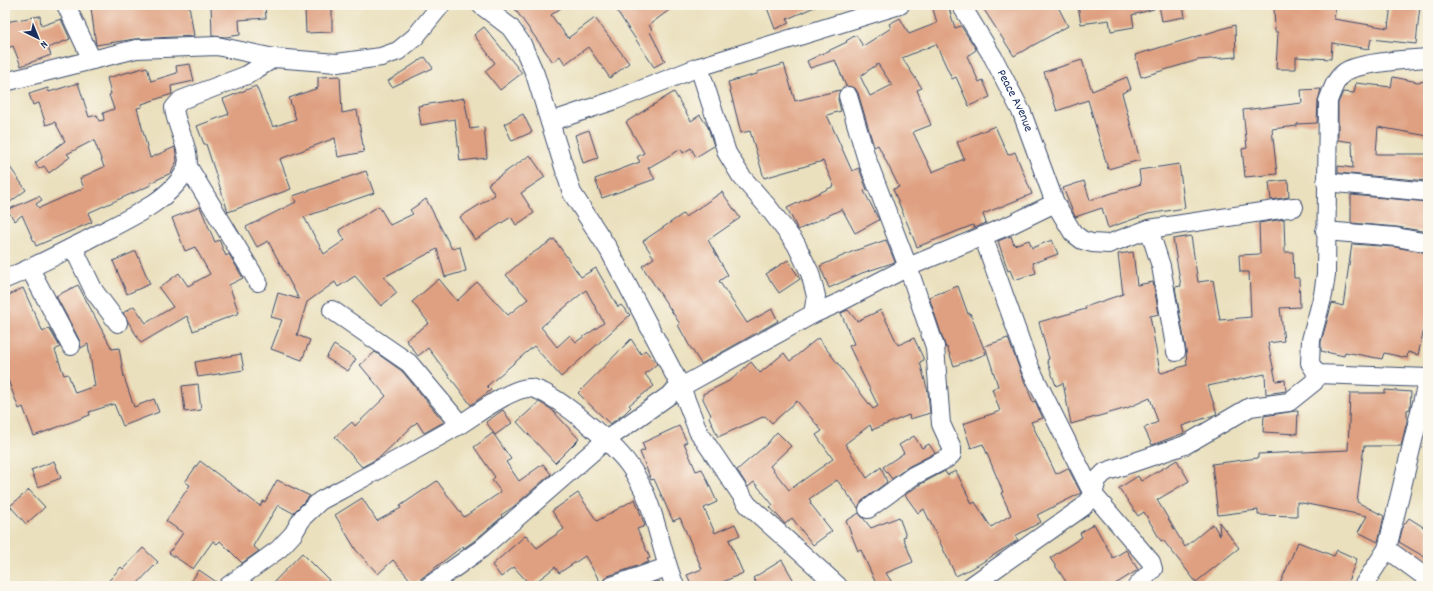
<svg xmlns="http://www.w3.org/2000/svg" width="1433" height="591" font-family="Dekko,sans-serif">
	<rect width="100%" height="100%" fill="#fbf7ec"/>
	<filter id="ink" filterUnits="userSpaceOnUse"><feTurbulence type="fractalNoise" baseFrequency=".025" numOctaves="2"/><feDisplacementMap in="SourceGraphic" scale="8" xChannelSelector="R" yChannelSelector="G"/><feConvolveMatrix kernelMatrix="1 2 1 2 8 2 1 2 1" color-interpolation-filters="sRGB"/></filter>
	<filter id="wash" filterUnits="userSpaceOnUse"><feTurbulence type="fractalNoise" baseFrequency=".012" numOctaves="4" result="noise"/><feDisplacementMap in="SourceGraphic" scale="16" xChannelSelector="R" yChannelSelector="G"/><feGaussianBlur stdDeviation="0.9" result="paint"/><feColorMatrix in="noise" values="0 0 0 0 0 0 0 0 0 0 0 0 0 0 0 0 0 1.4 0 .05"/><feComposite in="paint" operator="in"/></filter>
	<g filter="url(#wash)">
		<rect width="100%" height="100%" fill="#eae0bd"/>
		<g id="blocks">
			<g fill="#dfa081" fill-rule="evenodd">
				<polygon points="117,5 189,5 194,36 135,39 96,45 91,8"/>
				<polygon points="211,5 265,5 266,18 239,20 240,35 226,37 212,36"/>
				<polygon points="307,5 332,5 332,32 306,33 305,9 307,8"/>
				<polygon points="512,5 565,5 551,15 568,38 595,18 629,63 610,78 588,47 565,64 560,56 553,62"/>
				<polygon points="613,5 676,5 649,25 652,30 650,32 665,61 654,67"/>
				<polygon points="766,5 819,5 787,19 789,23 775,29"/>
				<path d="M 948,5 L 955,28 L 961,26 L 976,49 L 976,50 L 967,56 L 979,82 L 983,80 L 990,97 L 969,106 L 956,77 L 952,79 L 936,44 L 902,58 L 922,88 L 917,90 L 931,125 L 913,132 L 932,172 L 964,159 L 957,142 L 995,126 L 1008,155 L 1015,152 L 1032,194 L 983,214 L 986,223 L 974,228 L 973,225 L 917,247 L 893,189 L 899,187 L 878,145 L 874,147 L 858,93 L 855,88 L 846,86 L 835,60 L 810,68 L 807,61 L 847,42 L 846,41 L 856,35 L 863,46 L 891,28 L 889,24 L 900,18 L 909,34 L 937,23 L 933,9 ZM 878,64 L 892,85 L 870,96 L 860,76 Z"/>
				<polygon points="981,5 1057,5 1068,26 1014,56"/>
				<polygon points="1078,5 1153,5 1154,9 1132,15 1134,27 1111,31 1109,20 1081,24"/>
				<polygon points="1159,5 1183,5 1185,17 1162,21"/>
				<polygon points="1274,5 1336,5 1334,19 1388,28 1391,5 1420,5 1416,44 1371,39 1369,49 1332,43 1331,59 1296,57 1296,69 1276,69 1278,32 1275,32"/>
				<polygon points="40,16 41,26 61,19 70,39 48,48 51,55 21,66 13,46 5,49 5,22"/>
				<polygon points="1235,25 1236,57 1198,60 1141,77 1135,55"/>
				<polygon points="484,27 522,73 500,90 485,71 495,63 474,35"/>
				<polygon points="425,57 433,68 392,87 388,81"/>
				<polygon points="1082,60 1092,91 1127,77 1131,89 1122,93 1140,160 1108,169 1088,100 1057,111 1044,72"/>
				<polygon points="190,64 194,81 171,86 172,94 142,104 142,107 137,108 150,158 175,147 177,161 171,173 150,183 151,185 88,213 92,222 36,246 22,215 15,221 7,210 39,196 42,200 36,204 39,208 84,188 80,178 104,167 94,140 67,154 70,157 49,173 44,166 39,169 35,163 65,141 55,122 46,125 39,103 33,105 29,94 48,88 49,92 78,83 89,117 97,115 99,121 104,120 103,113 114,109 109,95 111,94 107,78 147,67 151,81 177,73 176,66"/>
				<polygon points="784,64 795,101 840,90 838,99 841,111 827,115 852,171 859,168 867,190 864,191 879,220 855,233 842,209 798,230 787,208 834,186 823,161 764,178 750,131 741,133 728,82 757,74 757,72"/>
				<polygon points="340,76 342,113 357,110 364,152 338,157 335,138 280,159 291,189 228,212 206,144 204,144 197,126 229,114 223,99 256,86 273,127 296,119 289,98 318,88 318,77"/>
				<polygon points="1393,77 1418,82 1428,81 1428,136 1378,127 1376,154 1428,154 1428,181 1338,173 1338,166 1353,168 1352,142 1338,140 1338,103 1343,92 1354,93 1356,83 1391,87"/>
				<polygon points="1321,89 1318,101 1317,123 1297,124 1297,126 1272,129 1277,174 1245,177 1242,149 1247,148 1243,110 1302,103 1301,90"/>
				<polygon points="674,92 691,121 700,115 708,127 714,146 696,157 691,148 683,153 681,149 648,168 655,179 602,198 595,179 640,162 637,157 644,153 626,122"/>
				<polygon points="464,98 470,129 484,127 487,158 460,161 455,119 421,125 418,106"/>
				<polygon points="523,114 532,132 512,141 504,124"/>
				<polygon points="589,130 598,158 583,163 575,135"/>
				<polygon points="530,155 545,177 521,193 534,213 516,225 511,217 475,240 460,217 495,195 488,184"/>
				<polygon points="5,160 26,190 5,206"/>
				<polygon points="1179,164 1185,208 1148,214 1108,228 1102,208 1075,217 1063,188 1084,181 1090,200 1141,184 1139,170"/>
				<polygon points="366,171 374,193 304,217 324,254 345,240 339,230 379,206 390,225 413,214 410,210 426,199 452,249 460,247 466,271 445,277 437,249 384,277 397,293 381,306 355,276 338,287 335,282 307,302 297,335 310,340 302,360 271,349 282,320 271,317 278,293 299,299 268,241 257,247 246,227 296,202 293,196"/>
				<polygon points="1288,180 1289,197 1271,200 1269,182"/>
				<polygon points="722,192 740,218 708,240 728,275 719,281 747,323 772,309 778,321 701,364 689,345 678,325 680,324 642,266 654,258 643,241 683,214 685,217"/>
				<polygon points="1351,195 1428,202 1428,232 1397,227 1351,223"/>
				<polygon points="200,207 215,242 219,240 226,256 229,254 243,278 229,285 239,313 193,331 187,316 141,343 123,313 134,306 146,323 173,307 159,288 179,273 188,286 210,274 195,247 185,251 172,218"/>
				<polygon points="1284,219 1285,252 1293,252 1294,278 1299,278 1300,307 1280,308 1284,341 1268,343 1276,381 1285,380 1286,391 1266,394 1265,374 1208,386 1217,414 1182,426 1184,433 1152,445 1144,428 1158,422 1150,398 1127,408 1071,424 1063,383 1056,386 1047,360 1049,359 1039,322 1086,309 1085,307 1123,294 1118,254 1133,252 1137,285 1153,282 1159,314 1150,316 1160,372 1162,373 1187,365 1186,350 1175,287 1181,286 1173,239 1191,236 1198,282 1213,280 1220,320 1251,317 1249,272 1240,272 1239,255 1260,254 1259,223"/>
				<polygon points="1011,236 1014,245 1029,240 1032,248 1052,240 1058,254 1033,263 1036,273 1014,280 1010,270 1008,271 998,241"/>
				<path d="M 554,239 L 581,277 L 596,268 L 618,307 L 621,305 L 630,315 L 561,377 L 534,346 L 487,386 L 491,390 L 471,405 L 428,348 L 418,356 L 406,340 L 429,323 L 412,302 L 439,279 L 457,301 L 477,282 L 508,315 L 528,299 L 506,275 L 524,259 ZM 586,290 L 604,323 L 576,342 L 570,335 L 557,347 L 541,327 Z"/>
				<polygon points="886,240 895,262 862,273 829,288 820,266 854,251"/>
				<polygon points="1352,244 1395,247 1428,253 1428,312 1418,355 1408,352 1407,358 1384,353 1382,359 1345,352 1344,356 1321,351 1321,342 1332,303 1343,306"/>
				<polygon points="136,251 150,284 127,294 113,261"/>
				<polygon points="788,260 800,279 779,293 766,274"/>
				<polygon points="78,285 112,349 119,348 124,377 134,407 154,399 159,412 123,426 114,404 89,412 90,415 34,436 23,407 19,409 5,372 5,297 23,288 43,332 49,328 60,347 55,350 64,375 68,374 75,393 95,386 88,344 81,348 80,341 56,296"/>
				<polygon points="958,286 968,314 970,313 986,354 954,366 947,347 946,348 929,297"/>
				<polygon points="848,310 857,321 881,310 898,345 914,338 924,360 920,362 928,392 930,413 910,419 909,415 872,430 870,425 845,444 867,478 881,467 887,482 862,501 858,508 837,480 809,499 811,501 810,503 832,531 813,545 792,518 785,524 770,507 773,505 754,482 748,487 737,470 766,445 777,432 791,446 770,466 789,490 833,459 816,435 822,431 797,401 772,423 765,416 718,437 709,417 711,415 703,399 703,394 731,380 751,362 760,373 784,353 790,361 818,338 873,409 878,406 849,346 854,344 841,313"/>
				<polygon points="1008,338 1021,373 1033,402 1035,401 1043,418 1031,422 1056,474 1068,468 1081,493 1037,515 1041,522 1015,536 1018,540 978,565 956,576 924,509 918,513 905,495 919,485 945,471 947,475 956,471 972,504 975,502 991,527 1011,515 1001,493 1003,492 983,444 971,448 963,424 1000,411 992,389 998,386 985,346"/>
				<polygon points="631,339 641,354 645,350 657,364 645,374 654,386 629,405 631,407 624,414 610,424 578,393"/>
				<polygon points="334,345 356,359 348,371 326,358"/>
				<polygon points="375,352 402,371 444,422 424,433 417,422 380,457 362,467 335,437 352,422 355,426 386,396 360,365"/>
				<polygon points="241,354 244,370 198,377 195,362"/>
				<polygon points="198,384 201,410 185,412 182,386"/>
				<polygon points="1385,390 1411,392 1410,409 1407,410 1407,421 1401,446 1364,446 1357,502 1384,516 1378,542 1358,532 1367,516 1297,502 1297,516 1258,515 1258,510 1218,515 1212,464 1258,458 1258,454 1348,450 1350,393 1385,393"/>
				<polygon points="539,402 551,409 579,439 555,463 517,422"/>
				<polygon points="503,410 512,423 495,435 486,422"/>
				<polygon points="1295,411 1298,411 1297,434 1263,432 1264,416"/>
				<polygon points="679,426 687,442 684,443 696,471 702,469 717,502 704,508 715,533 735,524 740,535 729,540 743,573 714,586 692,586 687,575 702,569 680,518 673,521 654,479 651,480 640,452 645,450 642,443"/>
				<polygon points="493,433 511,459 506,462 519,481 543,464 551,474 513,507 501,515 502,517 474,541 464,548 463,546 414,584 393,560 378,574 356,550 335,515 362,498 377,521 401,508 400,506 437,481 464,517 501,492 492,480 495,477 474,447"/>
				<polygon points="914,436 922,448 929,444 935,453 908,467 892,479 883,467 904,453 899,445"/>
				<polygon points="1177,460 1189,481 1157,500 1185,547 1213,524 1220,536 1219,522 1239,548 1196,582 1163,540 1161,541 1144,512 1138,516 1119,488 1138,476 1141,481"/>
				<polygon points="54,461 61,478 38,487 31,470"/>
				<polygon points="200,461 260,506 263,501 265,502 277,480 310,496 293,513 278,505 253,546 259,551 242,563 220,541 217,544 213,541 193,569 169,553 183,533 166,521 190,485 185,482"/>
				<polygon points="29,490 45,507 26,524 10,506"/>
				<polygon points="578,493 597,521 635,499 645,526 637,529 650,558 647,559 649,562 608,576 604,579 602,585 585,556 559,573 555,567 531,586 514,567 501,577 492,565 526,535 537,548 564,529 552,511"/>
				<polygon points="859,513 871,528 899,517 906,536 903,537 913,562 886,573 894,586 877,586 861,550 858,551 846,521"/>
				<polygon points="1409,518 1428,530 1428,559 1399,542 1403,526"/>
				<polygon points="1094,524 1113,558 1126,550 1138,570 1112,586 1069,586 1050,558 1082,537 1080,533"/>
				<polygon points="1298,542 1334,556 1337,550 1357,559 1346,586 1279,586"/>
				<polygon points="143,548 158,562 135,586 104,586 121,567 123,569"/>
				<polygon points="302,553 329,580 324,586 270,586"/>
				<polygon points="782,560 797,586 758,586 753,578"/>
				<polygon points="199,570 218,583 218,586 188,586"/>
				<polygon points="659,581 662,586 644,586"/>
			</g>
		</g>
	</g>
	<g filter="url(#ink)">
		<use href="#blocks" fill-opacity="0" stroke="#3a4a6c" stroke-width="1"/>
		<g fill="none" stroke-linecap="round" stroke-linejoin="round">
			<g stroke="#3a4a6c" stroke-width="20">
				<g id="minor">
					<polyline points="66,5 92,60"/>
					<polyline points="481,5 510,27 522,44 535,74 572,193 609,250 681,387 698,431 748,505 838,586"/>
					<path id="s1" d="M 961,5 L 993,57 L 1022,113 L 1055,203 L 1073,233 L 1082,240 L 1092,243 L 1108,244 L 1149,229 L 1294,207"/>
					<path d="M 1428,58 C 1411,59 1357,63 1345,72 C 1335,79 1332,91 1328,101 L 1326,274 L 1323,295 L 1311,340 L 1310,363 L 1317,374 L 1428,378"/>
					<polyline points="699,67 727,153 741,176 768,207 796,244 810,273 816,296 813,314"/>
					<polyline points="5,82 136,49 217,46 274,58 337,63 381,57 398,51 415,37 441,5"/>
					<polyline points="848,96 866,157 908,267 935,347 941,424 952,448 952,454 948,458 913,476 868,509"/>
					<polyline points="550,122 615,100 699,67 900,5"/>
					<polyline points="187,165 258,282"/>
					<polyline points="1326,182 1428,192"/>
					<polyline points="1149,229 1161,266 1176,352"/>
					<polyline points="1325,231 1396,237 1428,243"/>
					<polyline points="983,236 1030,368 1093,494 1151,562 1153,569 1137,586"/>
					<polyline points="73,247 94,291 118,323"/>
					<polyline points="30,269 71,346"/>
					<path d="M 5,279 C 33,268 58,254 85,241 C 116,224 173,202 187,167 C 192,153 175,124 174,108 L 181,100 L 247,75 L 274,58"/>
					<polyline points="332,310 409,363 460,424"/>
					<polyline points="1387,549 1428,378"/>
					<path d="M 228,586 L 279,549 L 293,534 L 303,517 L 320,501 C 367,476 415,451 461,424 C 477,414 512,387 530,388 C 553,390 615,445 629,465 C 635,473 640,483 644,491 C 658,522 662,555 675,586"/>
					<polyline points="429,586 481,549 606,440 681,387 813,314 836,304 908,267 1012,224 1055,203"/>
					<polyline points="612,586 667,567"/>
					<polyline points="971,586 1083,507 1093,494 1097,480 1105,472 1185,445 1250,407 1289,402 1314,382 1317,374"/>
					<polyline points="1363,586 1387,549 1428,579"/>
				</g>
			</g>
			<use href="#minor" stroke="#fff" stroke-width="18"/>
		</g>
	</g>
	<g text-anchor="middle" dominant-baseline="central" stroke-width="3.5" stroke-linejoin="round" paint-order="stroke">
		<g font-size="13" fill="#1b2f5e" stroke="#fbf7ec">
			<text stroke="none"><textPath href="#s1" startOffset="110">Peace Avenue</textPath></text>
		</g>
	</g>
	<rect width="1433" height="591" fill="none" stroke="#fbf7ec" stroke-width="20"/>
	<g transform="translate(38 38) rotate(137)" stroke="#fbf7ec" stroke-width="3" paint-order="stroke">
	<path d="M0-3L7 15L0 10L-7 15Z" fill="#1b2f5e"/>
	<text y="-6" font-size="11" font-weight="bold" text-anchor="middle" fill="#1b2f5e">N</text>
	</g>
</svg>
